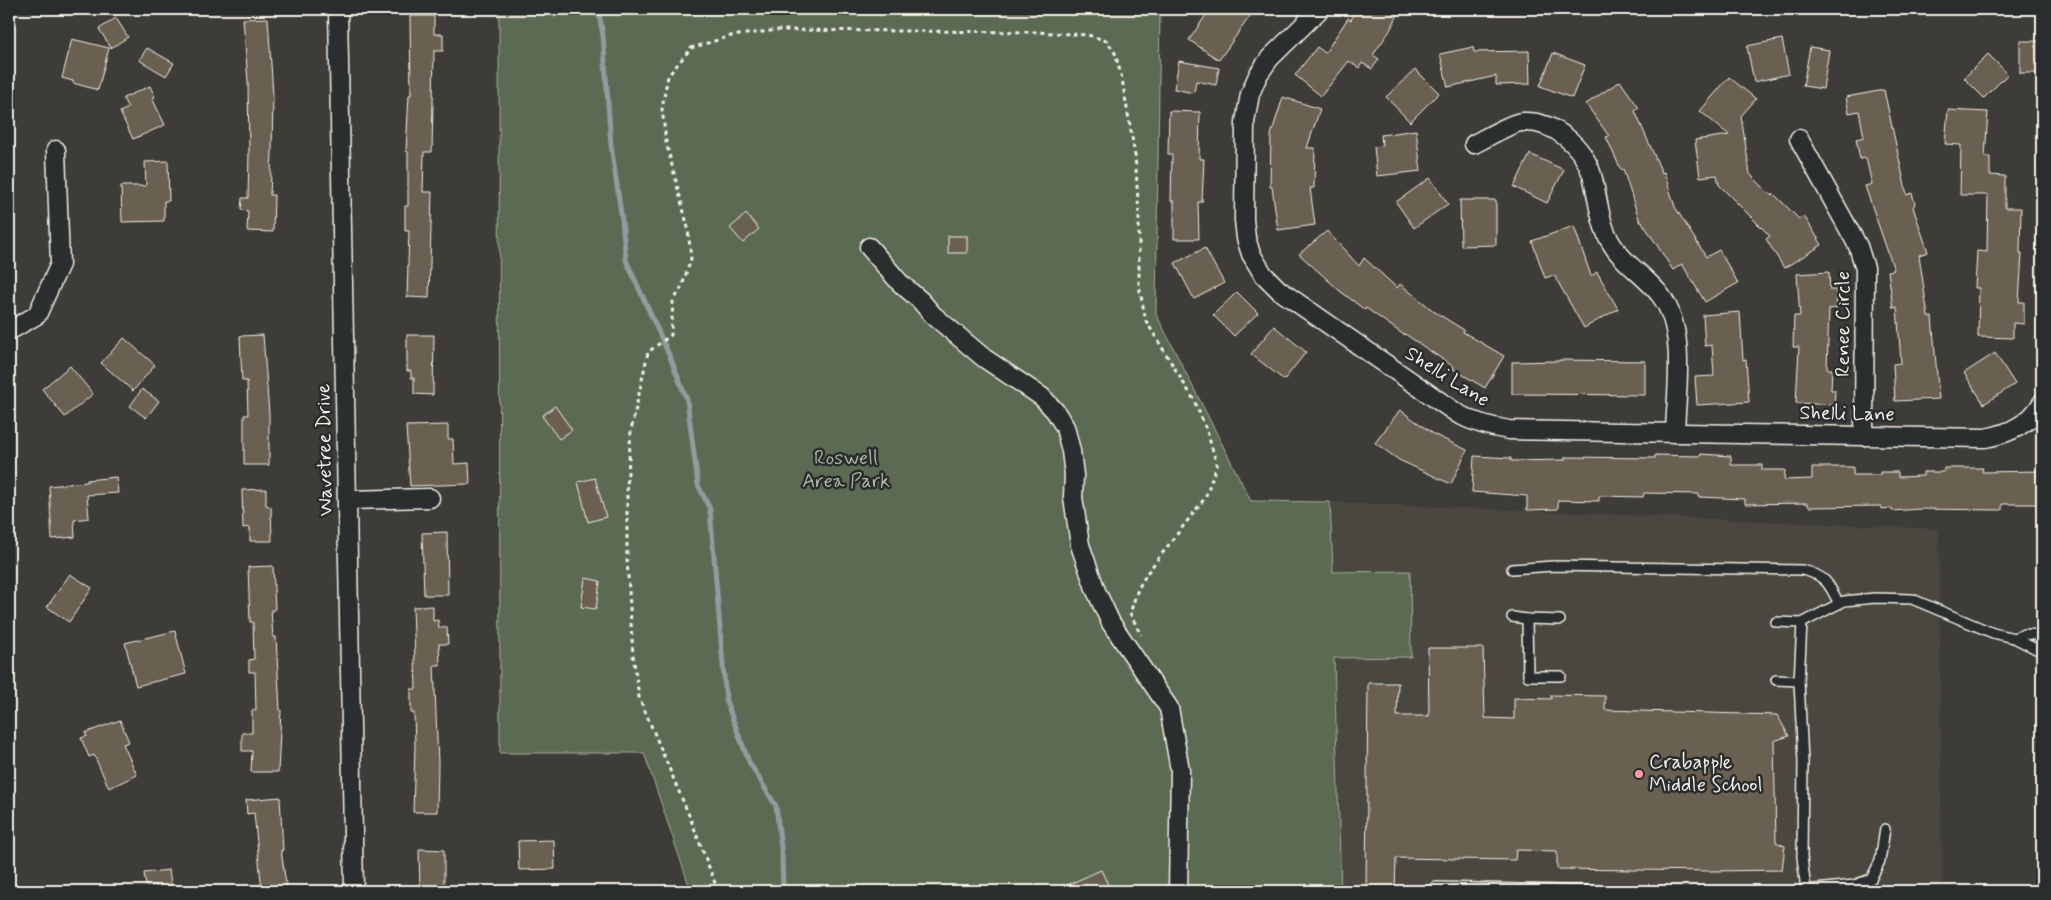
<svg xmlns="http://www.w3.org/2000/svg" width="2051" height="900" font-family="Mynerve,sans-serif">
	<rect width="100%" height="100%" fill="#3d3c38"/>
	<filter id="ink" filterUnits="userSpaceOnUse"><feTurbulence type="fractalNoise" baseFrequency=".02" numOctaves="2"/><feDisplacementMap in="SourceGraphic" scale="10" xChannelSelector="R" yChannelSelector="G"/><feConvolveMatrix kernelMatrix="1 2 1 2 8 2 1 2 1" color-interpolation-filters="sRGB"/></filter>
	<g filter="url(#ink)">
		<polygon fill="#4a4740" points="1330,502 1939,529 1942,891 1341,891"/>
		<polygon fill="#5c6b53" stroke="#a8ae9e" points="499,9 1160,9 1156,314 1251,501 1330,502 1333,572 1410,571 1411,657 1334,658 1341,891 691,891 644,753 500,753"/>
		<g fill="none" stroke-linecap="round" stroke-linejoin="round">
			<polyline stroke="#8f9da0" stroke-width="5" points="598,9 603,35 611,145 622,220 626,260 670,357 687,400 698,485 710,509 726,701 749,762 776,806 782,856 783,891"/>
		</g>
		<g fill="#696051" stroke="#f4f1e8">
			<polygon points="1210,9 1255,9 1219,60 1189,40"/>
			<polygon points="1357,9 1401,9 1389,32 1373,55 1379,59 1372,69 1362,63 1359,68 1349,61 1321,96 1295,75 1317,47 1325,53 1348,18 1351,20"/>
			<polygon points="410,16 434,16 434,34 443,34 443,51 434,51 432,152 424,152 423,192 432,192 429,298 407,297 409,231 405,231 405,206 408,206 408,152 406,151 409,95 411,95"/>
			<polygon points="116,18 128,37 111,48 99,29"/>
			<polygon points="268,18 273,95 272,152 270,195 274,195 273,232 247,231 248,211 241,210 242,198 248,198 249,153 248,81 243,19"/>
			<polygon points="72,39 109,48 98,90 73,83 73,81 62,78"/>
			<polygon points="1782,39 1789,74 1754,82 1747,46"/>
			<rect x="2020" y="41" width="22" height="32"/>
			<polygon points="1473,47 1474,52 1529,51 1530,84 1496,85 1496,76 1448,87 1440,54"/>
			<polygon points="1810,47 1829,50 1823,89 1803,86"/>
			<polygon points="147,48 174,63 166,76 139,60"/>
			<polygon points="1553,53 1585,65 1572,98 1540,86"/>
			<polygon points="1988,54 2008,74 1984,98 1964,78"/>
			<polygon points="1179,61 1219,68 1216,85 1196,81 1194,93 1174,89"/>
			<polygon points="1415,69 1439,93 1410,122 1386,97"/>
			<polygon points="1729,77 1756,99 1741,116 1750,174 1772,196 1774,194 1799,219 1804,216 1822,245 1784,268 1766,239 1770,236 1719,185 1717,175 1700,177 1695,140 1729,135 1700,111"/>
			<polygon points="1620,81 1639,108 1635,111 1662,173 1664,172 1675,207 1706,257 1719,250 1738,283 1705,302 1682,264 1673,270 1642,222 1640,222 1623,169 1621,170 1606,137 1609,136 1586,104"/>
			<polygon points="150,86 155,97 152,98 165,125 133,139 120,112 128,108 123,98"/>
			<polygon points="1884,90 1907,195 1912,193 1915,204 1913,207 1928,252 1919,255 1928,317 1932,317 1939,399 1895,401 1893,364 1901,363 1897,307 1893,308 1888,271 1894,270 1865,186 1872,184 1866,158 1860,159 1856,139 1864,137 1859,111 1849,113 1846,97"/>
			<polygon points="1283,97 1320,109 1307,148 1315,148 1314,188 1310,188 1315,225 1278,230 1272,187 1270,187 1271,135"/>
			<polygon points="1948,110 1988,112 1985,157 1990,157 1990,175 2005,176 2005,208 2021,208 2020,253 2022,253 2019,302 2024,302 2024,324 2013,323 2013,338 1978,337 1979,288 1975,288 1977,251 1987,252 1988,195 1960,195 1961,145 1945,144"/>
			<polygon points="1169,111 1200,112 1199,159 1204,159 1202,202 1198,202 1199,239 1174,239 1174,201 1171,201 1172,154 1168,154"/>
			<polygon points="1416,130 1421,171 1377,176 1374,147 1382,146 1381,135"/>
			<polygon points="1530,154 1564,170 1547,203 1514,187"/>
			<polygon points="168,161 169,201 164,201 164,221 122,222 121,186 146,186 145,162"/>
			<polygon points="1430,178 1448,204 1414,228 1396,202"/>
			<polygon points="1460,200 1496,200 1496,245 1461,246"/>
			<polygon points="746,214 759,229 743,243 730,228"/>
			<polygon points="1574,226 1591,276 1597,272 1618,309 1584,328 1554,275 1545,278 1532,241"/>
			<polygon points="1327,231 1359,266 1364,258 1397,288 1400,284 1435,312 1464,330 1463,332 1504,356 1485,388 1453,369 1454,367 1405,334 1404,335 1366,308 1365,310 1340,291 1299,254"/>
			<rect x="948" y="236" width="19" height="17"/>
			<polygon points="1205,248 1224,283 1194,299 1175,263"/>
			<polygon points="1829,272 1830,290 1836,290 1837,308 1829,309 1827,369 1832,369 1831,390 1835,390 1834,405 1796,403 1799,347 1793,347 1794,316 1800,316 1797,274"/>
			<polygon points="1237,292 1258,313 1234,336 1213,315"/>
			<polygon points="1740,312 1743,360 1746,359 1749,402 1697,405 1695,377 1714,376 1712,345 1705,346 1703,315"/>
			<polygon points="1274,326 1306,352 1284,380 1251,354"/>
			<polygon points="263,335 269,414 269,465 244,465 244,415 248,415 247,381 242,381 240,336"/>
			<polygon points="407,335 434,335 433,395 414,394 414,378 411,378 411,371 407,371"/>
			<polygon points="124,338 155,365 133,391 101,363"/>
			<polygon points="1995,353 2015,384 1984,404 1964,373"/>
			<polygon points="1559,360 1645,361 1645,395 1512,394 1512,362 1559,361"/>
			<polygon points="70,366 93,394 65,417 42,389"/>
			<polygon points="142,389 159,401 146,418 130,406"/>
			<polygon points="555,406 572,430 559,439 542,416"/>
			<polygon points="1400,410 1435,435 1467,450 1451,484 1399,460 1375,443"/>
			<polygon points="448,425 448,439 453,439 454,464 469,463 470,484 410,486 406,426"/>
			<polygon points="1701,454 1731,456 1731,465 1762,465 1762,470 1785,470 1784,480 1812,479 1812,467 1853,467 1853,475 1880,475 1880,472 1898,472 1898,477 1923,476 1923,472 1944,472 1944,468 1983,468 1982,472 2042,471 2042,504 2002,504 2002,510 1919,509 1892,511 1892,508 1881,509 1881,506 1809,507 1807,503 1745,504 1745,499 1699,497 1699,494 1644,493 1643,497 1599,496 1599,501 1558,500 1558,509 1527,510 1527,496 1472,492 1474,456 1511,458 1511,461 1565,460 1565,457 1655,458 1655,455 1701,456"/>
			<polygon points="116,477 118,493 87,495 89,518 74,520 75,537 52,539 49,486 87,482 87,480"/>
			<polygon points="595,478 606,517 588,522 578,482"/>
			<polygon points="266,489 266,505 271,507 272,541 250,541 250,527 243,528 242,490"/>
			<polygon points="447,532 448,595 424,595 422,533"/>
			<polygon points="273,566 275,610 271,610 273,637 276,637 280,710 281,710 278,772 251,772 252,751 242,751 242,733 252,733 252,710 256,710 255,672 249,672 249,660 254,659 253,622 250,622 248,567"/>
			<polygon points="70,574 92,588 69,622 47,607"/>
			<polygon points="585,578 600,581 596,609 581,607"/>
			<polygon points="433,606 433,621 438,620 439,628 447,627 448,644 439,644 440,665 434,665 438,763 437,812 413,812 415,747 414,713 411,713 411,689 416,689 413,607"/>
			<polygon points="175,631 186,674 136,686 125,643"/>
			<polygon points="1428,648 1483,648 1485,718 1514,719 1514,698 1551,699 1551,695 1605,696 1605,710 1777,715 1789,736 1774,741 1776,842 1785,846 1782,870 1715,871 1557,869 1557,851 1516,850 1515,860 1396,858 1395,891 1366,891 1368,683 1398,683 1397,716 1429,716"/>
			<polygon points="120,720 129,742 123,744 137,775 109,788 94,755 89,757 81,738 87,736 85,733"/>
			<polygon points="280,797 283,850 281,850 287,891 262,891 254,813 247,814 246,800"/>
			<polygon points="554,840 555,869 519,870 518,841"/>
			<polygon points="419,849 444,850 444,891 420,891"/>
			<polygon points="169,870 172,891 157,891 156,885 146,886 144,873"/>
			<polygon points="1101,870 1111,891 1054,891"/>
		</g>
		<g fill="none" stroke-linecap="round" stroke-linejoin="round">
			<g stroke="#f4f1e8" stroke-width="12">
				<g id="service">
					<path d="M 1512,569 L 1553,566 L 1802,570 C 1825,575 1829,583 1839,604"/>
					<polyline points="1512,617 1527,619 1560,620"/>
					<polyline points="1527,619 1528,676 1561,676"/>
					<polyline points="1776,622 1802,623 1844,601 1875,598 1912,599 1993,633 2014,638 2042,652"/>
					<polyline points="1802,623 1799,681 1803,762 1802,857 1806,890 1854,885 1871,879 1880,861 1885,829"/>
					<polyline points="2014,638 2024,634 2042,635"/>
					<polyline points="1776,680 1799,681"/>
					<polyline points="1436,887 1609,891"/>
				</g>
			</g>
			<g stroke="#f4f1e8" stroke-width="21">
				<g id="minor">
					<polyline points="338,9 354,891"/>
					<path d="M 1320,9 L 1270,58 L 1258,75 L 1250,94 L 1245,122 L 1244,220 L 1246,238 L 1251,254 L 1263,274 L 1279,290 L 1458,414 C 1475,423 1490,427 1509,430 L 1985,438 C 2009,434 2030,424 2042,403"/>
					<polyline points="1799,139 1858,246 1865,268 1864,436"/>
					<path d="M 1474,144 C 1484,139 1513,122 1522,122 C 1554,120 1583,146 1592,175 C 1598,197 1599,221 1610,241 C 1622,263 1646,276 1661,296 C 1687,331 1676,391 1675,433"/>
					<polyline points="869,247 900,283 920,300 933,315 984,358 1042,397 1055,411 1065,427 1071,451 1074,475 1073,497 1080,545 1096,591 1111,623 1169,708 1180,770 1178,891"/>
					<polyline points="9,331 37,315 60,264 56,150"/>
					<polyline points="347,500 430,498"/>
				</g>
			</g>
			<polyline stroke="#f4f1e8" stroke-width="3" stroke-dasharray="4 4" stroke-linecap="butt" points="718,891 691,820 639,697 633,655 627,559 627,487 631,431 648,352 671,335 673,302 682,286 691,259 688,228 666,142 662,108 668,76 691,48 731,36 779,30 1036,32 1088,35 1107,41 1115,53 1122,79 1135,155 1139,215 1139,286 1146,321 1194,400 1207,431 1217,465 1205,498 1147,573 1138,589 1130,613 1141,635"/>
			<use href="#service" stroke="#2a2d2e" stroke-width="9"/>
			<use href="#minor" stroke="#2a2d2e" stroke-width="18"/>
		</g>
	</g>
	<circle fill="#ff9aa2" stroke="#2a2d2e" stroke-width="2" cx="1639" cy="774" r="5"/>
	<g text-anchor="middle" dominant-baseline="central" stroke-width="5" stroke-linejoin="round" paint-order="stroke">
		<g font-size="20" fill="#f4f1e8" stroke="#2a2d2e">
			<text transform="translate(1843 324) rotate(-90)">Renee Circle</text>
			<text transform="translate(1447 377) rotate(32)">Shelli Lane</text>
			<text transform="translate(1847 414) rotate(1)">Shelli Lane</text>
			<text transform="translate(325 450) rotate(-91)">Wavetree Drive</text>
		</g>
		<g font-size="20" fill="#b0b5a5" stroke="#2a2d2e">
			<text x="846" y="458">Roswell<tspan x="846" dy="23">Area Park</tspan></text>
		</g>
		<g font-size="20" fill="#f4f1e8" stroke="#2a2d2e" text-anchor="start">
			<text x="1649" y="762">Crabapple<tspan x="1649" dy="23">Middle School</tspan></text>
		</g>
	</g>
	<rect width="2051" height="900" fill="none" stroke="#2a2d2e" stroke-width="30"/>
	<rect x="15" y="15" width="2021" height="870" fill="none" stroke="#f4f1e8" stroke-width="2" filter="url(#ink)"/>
</svg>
